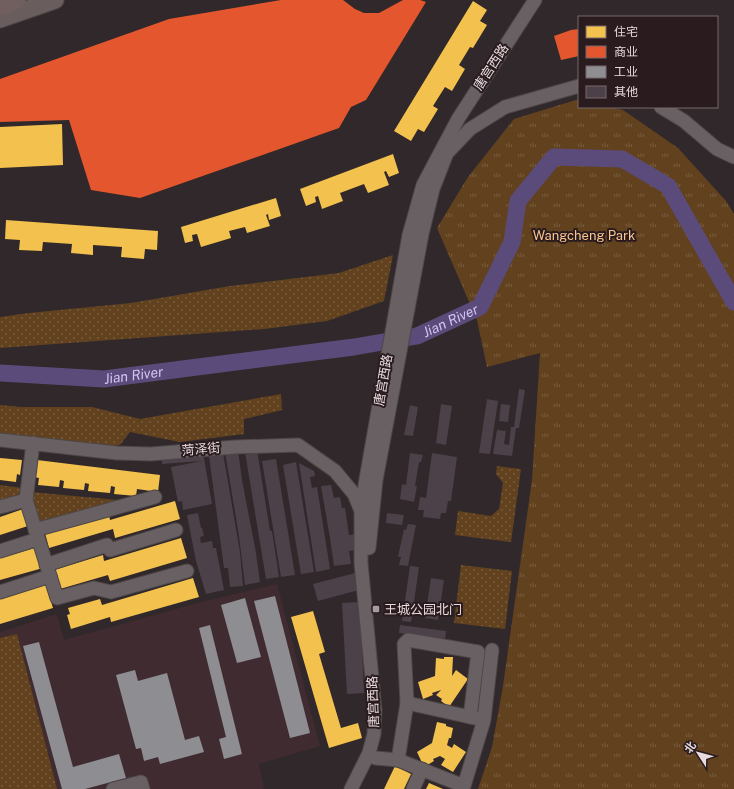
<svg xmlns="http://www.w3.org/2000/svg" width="734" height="789" font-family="'Public Sans','Noto Sans SC',sans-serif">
	<defs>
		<pattern id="grass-dots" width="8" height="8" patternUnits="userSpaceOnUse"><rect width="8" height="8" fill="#62421e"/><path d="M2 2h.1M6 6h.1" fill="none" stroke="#785d3e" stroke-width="1.8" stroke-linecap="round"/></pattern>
		<pattern id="park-tufts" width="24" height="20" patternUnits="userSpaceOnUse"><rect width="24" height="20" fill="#62421e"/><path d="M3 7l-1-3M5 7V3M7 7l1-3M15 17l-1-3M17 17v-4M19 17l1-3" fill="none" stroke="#785d3e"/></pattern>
	</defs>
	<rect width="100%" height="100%" fill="#30282a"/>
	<polygon fill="#402b30" points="277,584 320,746 259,764 264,789 0,789 0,632 57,614 64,640 205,601"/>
	<g fill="url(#grass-dots)">
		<polygon points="393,255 384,301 327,321 264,329 0,348 0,317 29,313 131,303 230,286 339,273"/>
		<polygon points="281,394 282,410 244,419 244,434 180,442 130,432 120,445 101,447 0,433 0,405 21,407 92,407 140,419"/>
		<polygon points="497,466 521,469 511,542 455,535 458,511 491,516 499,509 503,483 496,474"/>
		<polygon points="0,485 23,488 21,494 0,501"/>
		<polygon points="31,492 118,500 40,524"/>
		<polygon points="461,565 512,571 505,629 454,623"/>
		<polygon points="17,634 57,789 0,789 0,638"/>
	</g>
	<polygon fill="url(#park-tufts)" points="576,100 579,100 579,107 610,107 623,110 678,148 726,201 734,214 734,789 478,789 492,747 503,686 532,480 540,353 487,367 477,320 437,228 468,177 514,119"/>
	<g fill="#f2c14e">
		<polygon points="473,1 487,10 480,21 487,25 473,48 470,47 459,65 465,69 452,91 445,87 433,106 438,109 424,132 418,129 411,141 394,131"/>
		<polygon points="62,124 63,165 0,168 0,127"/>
		<polygon points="393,154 399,173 389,177 386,171 384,172 389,185 368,193 364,184 340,193 343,201 322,209 318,196 315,197 316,202 306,206 300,189"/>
		<polygon points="276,198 281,216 269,220 268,214 266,215 270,226 247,233 245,227 229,231 231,238 201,247 197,234 192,235 193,241 185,243 181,227"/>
		<polygon points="6,220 158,231 157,250 145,249 144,259 121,257 122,247 93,245 93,255 71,253 72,244 43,242 42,251 19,250 20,240 5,239"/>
		<polygon points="0,458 22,460 20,475 17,474 16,482 0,480"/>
		<polygon points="37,460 160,475 158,492 137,489 136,496 114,494 115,487 111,486 110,493 88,491 89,484 85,483 84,490 63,488 64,481 60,480 59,487 38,485 39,478 34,477"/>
		<polygon points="175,501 180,519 115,538 113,529 49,548 45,533 109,515 110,520"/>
		<polygon points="26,508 31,525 0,535 0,517"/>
		<polygon points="181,538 187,558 110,581 108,575 60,589 54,570 103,555 104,561"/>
		<polygon points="38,547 43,568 0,580 0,558"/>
		<polygon points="193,578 199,597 111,622 110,617 71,629 67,615 70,614 68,608 100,599 102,605"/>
		<polygon points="46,585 53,608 0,624 0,599"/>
		<polygon points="313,611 325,652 319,654 341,728 358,723 362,738 329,748 291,617"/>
		<polygon points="444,657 453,657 452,676 456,670 468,679 449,707 441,701 442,699 436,695 441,690 432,693 433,695 423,699 418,682 435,676 436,658 444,659"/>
		<polygon points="437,722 446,724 446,726 453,728 451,738 449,738 447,745 452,748 454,744 466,752 453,772 441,765 445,759 440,756 433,759 434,761 424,767 417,752 432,743"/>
		<polygon points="395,766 411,774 404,789 384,789"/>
		<polygon points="429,783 443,789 426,789"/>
	</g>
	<g fill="#e4572e">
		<polygon points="281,0 343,0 355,9 364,13 379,13 403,0 420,0 426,2 366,100 351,107 339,128 140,198 91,190 69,120 0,122 0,79 169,19"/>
		<polygon points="579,29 579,56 561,60 554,36 571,30"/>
	</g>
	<g fill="#8d8d92">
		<polygon points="275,596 310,733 290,738 254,601"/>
		<polygon points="245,598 261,657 237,663 221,605"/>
		<polygon points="210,625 242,754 224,759 219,739 226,737 199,628"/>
		<polygon points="39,642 73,767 119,754 126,778 85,789 62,789 23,646"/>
		<polygon points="135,670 138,681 167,673 185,740 199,736 204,752 160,764 158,757 144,761 141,748 136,749 116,675"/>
	</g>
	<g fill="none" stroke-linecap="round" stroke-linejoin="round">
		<path stroke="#5b4b7a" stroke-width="17" id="s1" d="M 0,373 L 104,379 L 354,347 L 417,336 L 480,307 L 512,242 L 518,201 L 554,157 L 622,159 L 668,186 L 734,302"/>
	</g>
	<g fill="#4c4049">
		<polygon points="519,389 525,390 519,428 516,428 512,456 493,454 497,430 506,431 504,444 509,445 511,427 514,427"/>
		<polygon points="487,399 498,401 490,454 479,453"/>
		<polygon points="441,404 452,406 446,445 436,443"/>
		<polygon points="501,404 510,405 508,422 499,421"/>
		<polygon points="410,405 418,407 413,436 404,435"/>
		<polygon points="238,450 242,480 256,553 260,582 245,585 239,536 225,452"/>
		<polygon points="257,450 270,531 272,531 279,577 266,579 245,452"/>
		<polygon points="203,453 212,504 183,510 182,501 178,502 171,467 202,461 162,464 162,458"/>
		<polygon points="223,453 240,552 243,586 230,587 228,568 224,568 209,456"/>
		<polygon points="410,453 423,455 421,462 419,462 415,486 417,486 414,502 400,499 402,484 406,485"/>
		<polygon points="432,453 457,457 451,501 448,501 446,513 441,513 440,519 423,517 424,510 418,510 420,497 426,498"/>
		<polygon points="276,459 295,575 281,577 262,461"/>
		<polygon points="296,462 314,572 301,574 283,465"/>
		<polygon points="299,463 314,471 315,476 310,477 312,488 317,487 330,569 316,572"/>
		<polygon points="331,485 334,498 340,497 342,508 345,508 349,535 356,534 358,550 349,551 351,564 334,566 330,538 321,486"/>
		<polygon points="198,513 201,528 202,528 204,536 200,537 201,543 212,541 213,548 216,548 224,590 206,594 196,561 187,515"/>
		<polygon points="387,513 404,515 402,525 386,523"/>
		<polygon points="408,524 416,525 408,566 399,565 401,557 398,557 404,529 406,530"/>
		<polygon points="410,566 419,567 411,622 402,621"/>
		<polygon points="355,573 359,590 318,601 313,584"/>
		<polygon points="431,578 444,580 438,620 425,618"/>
		<polygon points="360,602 364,693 347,694 342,603"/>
		<polygon points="400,625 446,631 445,639 399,633"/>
	</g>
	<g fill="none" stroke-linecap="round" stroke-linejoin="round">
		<g stroke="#4d4647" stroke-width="15">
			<g id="minor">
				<polyline points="661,107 684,121 717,149 734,157"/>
				<polyline points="0,440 117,453 151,454 235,447 298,445 335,471 354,494 361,511"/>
				<polyline points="33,443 26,500 57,598 94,588 111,592 187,571"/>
				<polyline points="0,507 26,500"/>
				<polyline points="35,530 155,497"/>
				<polyline points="369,548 376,480 422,234 433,189 447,153 470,129 505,107 579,86"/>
				<polyline points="0,551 38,539"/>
				<polyline points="46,565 107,545 110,550 176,530"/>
				<polyline points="0,592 50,576"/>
				<polyline points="407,703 479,719"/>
				<polyline points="375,758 398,760 464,786 484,720 492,650"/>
				<polyline points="398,760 407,703 404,644 408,640 478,652 470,717"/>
				<polyline points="113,789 141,782 143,789"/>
				<polyline points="351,789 369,753 374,734 375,710 361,563 361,512 366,479 409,235 423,185 458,119 535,0"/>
				<polyline points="413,789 422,769"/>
			</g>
		</g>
		<g stroke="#4d4647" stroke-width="19">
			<polyline id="major" points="0,19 55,0"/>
		</g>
		<g stroke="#4d4647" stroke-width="21">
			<polyline id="highway" points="0,6 16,0"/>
		</g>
		<use href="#minor" stroke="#686062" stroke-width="13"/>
		<use href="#major" stroke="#695d5d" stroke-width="17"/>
		<use href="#highway" stroke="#705f5e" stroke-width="19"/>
	</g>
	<rect fill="#a79c9f" stroke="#2a1b1f" stroke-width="1.5" x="372" y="605" width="8" height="8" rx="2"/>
	<g text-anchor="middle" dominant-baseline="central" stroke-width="4" stroke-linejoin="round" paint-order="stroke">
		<g font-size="13" fill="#e7dbde" stroke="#2a1b1f">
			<text transform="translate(491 67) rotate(-57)">唐宫西路</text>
			<text transform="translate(383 380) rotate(-80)">唐宫西路</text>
			<text transform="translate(201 449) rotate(-5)">菏泽街</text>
			<text transform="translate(373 702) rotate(-92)">唐宫西路</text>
		</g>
		<g font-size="13" fill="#fac58f" stroke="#2a1b1f">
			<text x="584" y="235">Wangcheng Park</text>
		</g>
		<g font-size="13" fill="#e7dbde" stroke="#2a1b1f" text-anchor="start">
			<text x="384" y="609">王城公园北门</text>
		</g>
		<g font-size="14" font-style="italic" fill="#d1c4f5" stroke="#2a1b1f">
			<text stroke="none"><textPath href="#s1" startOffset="457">Jian River</textPath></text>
			<text stroke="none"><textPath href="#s1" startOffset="134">Jian River</textPath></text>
		</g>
	</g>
	<rect x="578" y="16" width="140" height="92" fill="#2a1b1f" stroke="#76686b"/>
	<rect x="586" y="26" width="20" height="12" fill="#f2c14e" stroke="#76686b"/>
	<text x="614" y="36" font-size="12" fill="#e7dbde">住宅</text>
	<rect x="586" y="46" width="20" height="12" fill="#e4572e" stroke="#76686b"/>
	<text x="614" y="56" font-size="12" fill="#e7dbde">商业</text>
	<rect x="586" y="66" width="20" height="12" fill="#8d8d92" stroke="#76686b"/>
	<text x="614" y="76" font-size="12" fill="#e7dbde">工业</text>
	<rect x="586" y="86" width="20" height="12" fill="#4c4049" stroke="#76686b"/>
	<text x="614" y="96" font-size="12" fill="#e7dbde">其他</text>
	<g transform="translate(698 753) rotate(306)" stroke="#2a1b1f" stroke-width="3" paint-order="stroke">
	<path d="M0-3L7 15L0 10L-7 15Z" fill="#e7dbde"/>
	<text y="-6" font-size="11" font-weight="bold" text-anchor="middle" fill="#e7dbde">北</text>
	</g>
</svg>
